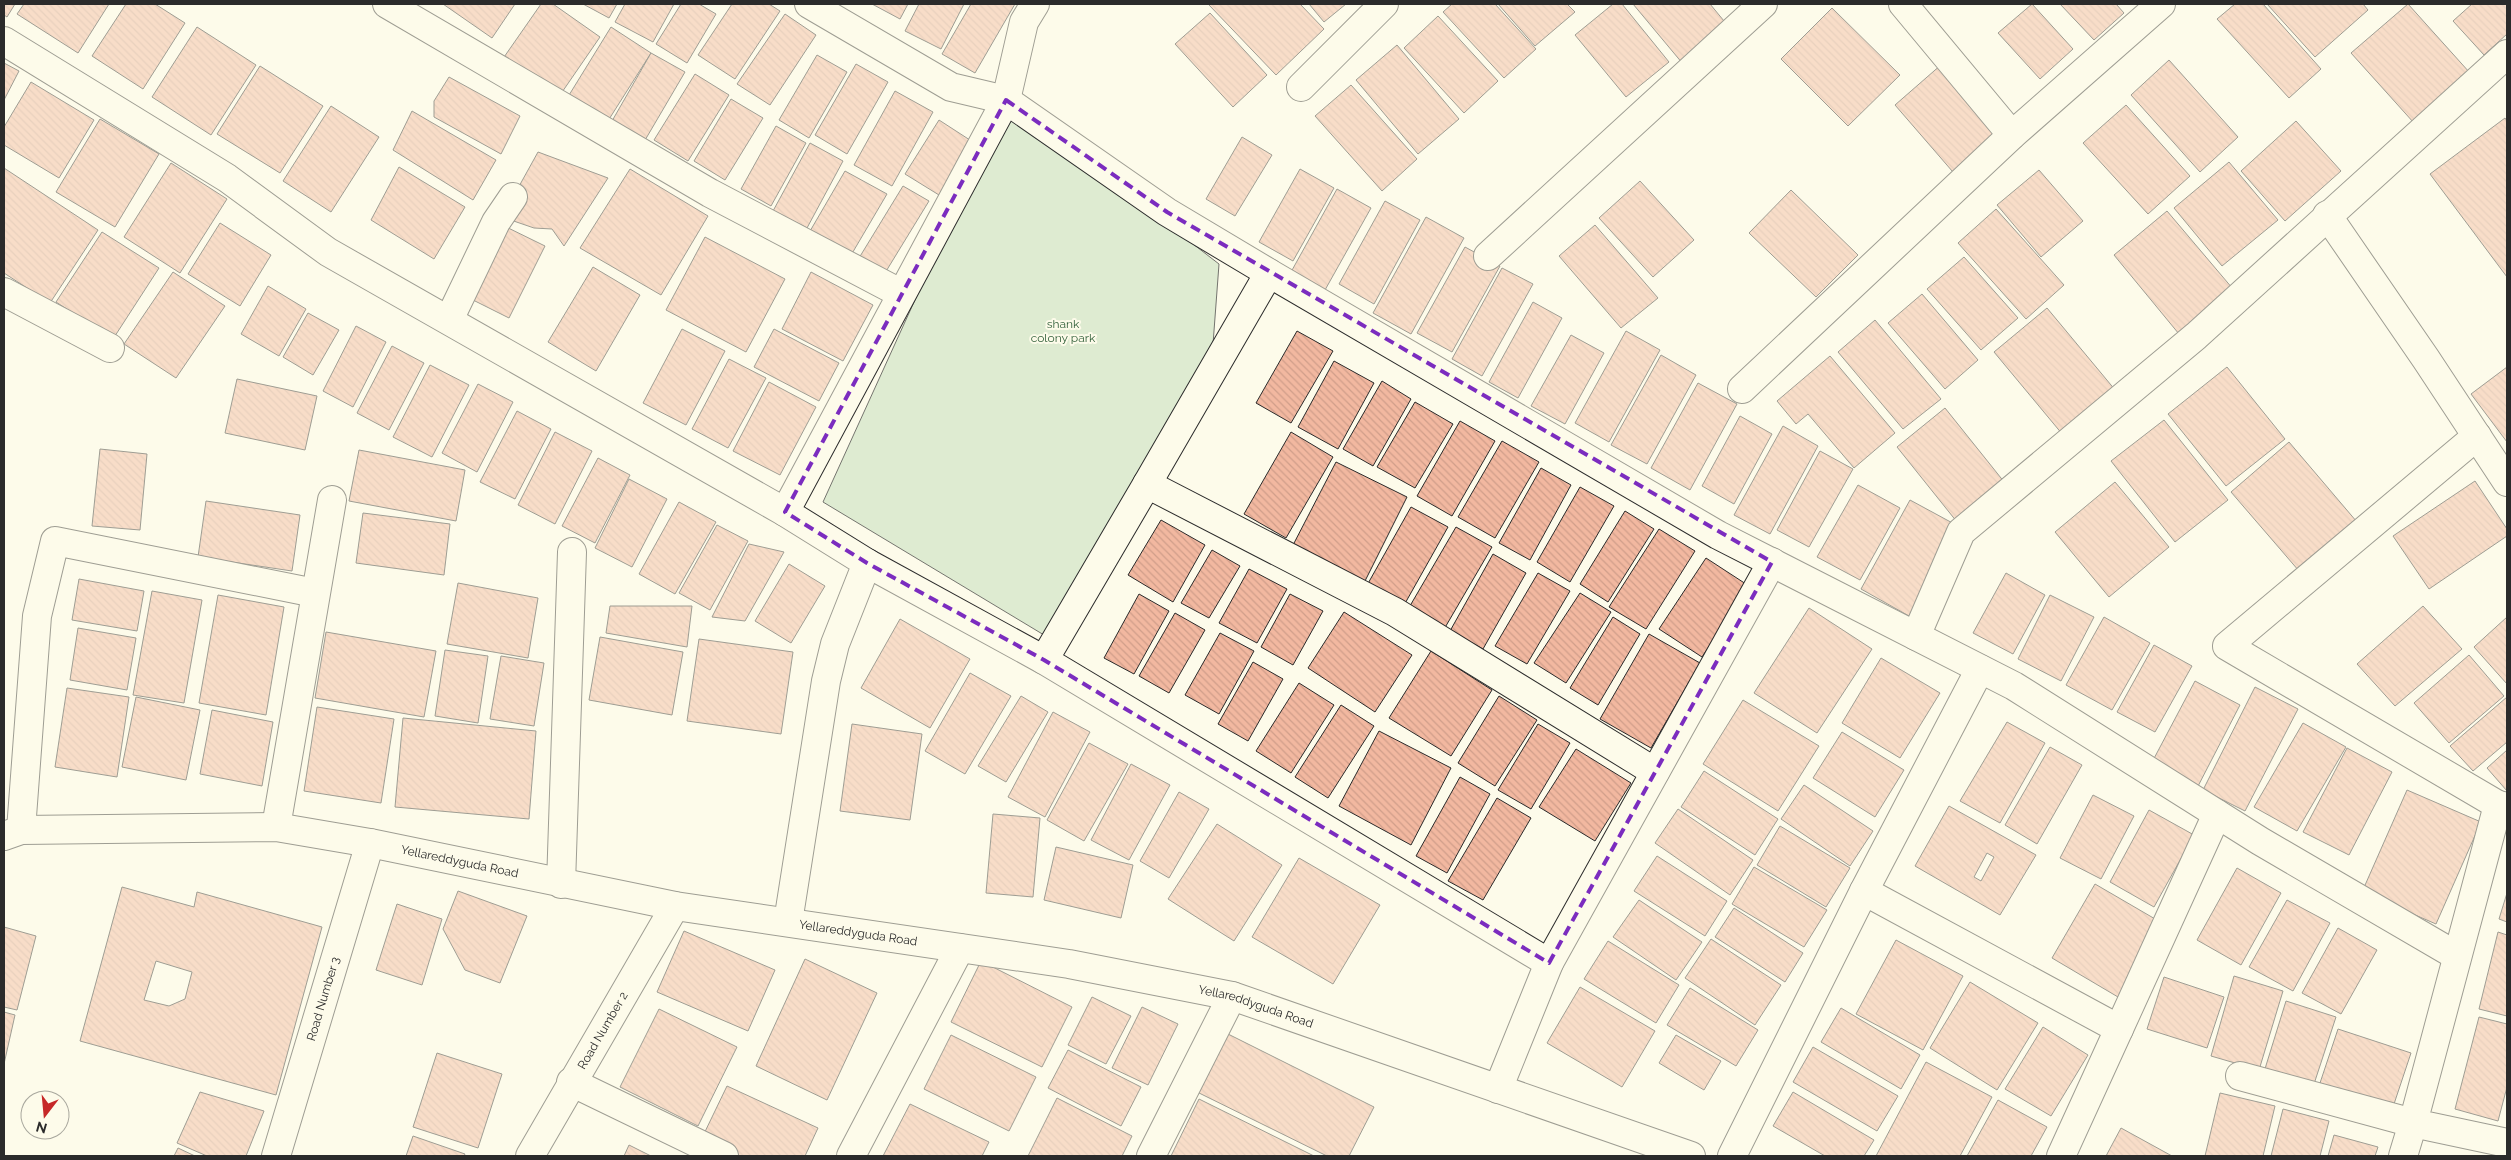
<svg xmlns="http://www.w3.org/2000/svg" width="2511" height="1160" font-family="Raleway,sans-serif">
	<defs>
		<pattern id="building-back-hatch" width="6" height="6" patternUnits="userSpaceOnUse" patternTransform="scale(1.25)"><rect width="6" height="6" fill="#f2b8a0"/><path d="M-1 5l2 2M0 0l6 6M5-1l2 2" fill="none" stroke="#d09e8a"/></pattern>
	</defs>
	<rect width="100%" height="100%" fill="#fdfbea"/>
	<polygon fill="#deebd1" stroke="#74746e" points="1006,100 1219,264 1211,371 1054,641 823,502"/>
	<g fill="url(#building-back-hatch)" stroke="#2b2b2b" fill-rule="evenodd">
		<polygon points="4,4 15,4 7,17 4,15"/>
		<polygon points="24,4 109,4 78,53 17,14"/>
		<polygon points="126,4 155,4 185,23 143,89 92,56"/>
		<polygon points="443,4 515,4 492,38"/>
		<polygon points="541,4 553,4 600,37 558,98 502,60"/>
		<polygon points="583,4 617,4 609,18"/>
		<polygon points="625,4 674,4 653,42 615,22"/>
		<polygon points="681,4 699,4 716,14 687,63 656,44"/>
		<polygon points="732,4 769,4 780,11 735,79 698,55"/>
		<polygon points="872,4 908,4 900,19"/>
		<polygon points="919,4 964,4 941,49 905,31"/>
		<polygon points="971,4 1015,4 975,73 942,54"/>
		<polygon points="1211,4 1300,4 1324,29 1276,75 1209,5"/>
		<polygon points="1309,4 1346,4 1324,22"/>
		<polygon points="1452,4 1495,4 1536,49 1504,78 1443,12"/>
		<polygon points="1498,4 1567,4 1575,12 1535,46"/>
		<polygon points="1613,4 1622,4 1669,62 1626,97 1575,35"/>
		<polygon points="1633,4 1710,4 1729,27 1683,64"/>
		<polygon points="2032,4 2073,49 2040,79 1998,33"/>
		<polygon points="2060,4 2116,4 2124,13 2094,40"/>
		<polygon points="2235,4 2263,4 2321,69 2289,98 2217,19"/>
		<polygon points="2267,4 2363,4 2368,10 2315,57"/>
		<polygon points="2408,4 2470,73 2414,123 2351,53"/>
		<polygon points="2472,4 2507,4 2507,34 2484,55 2453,21"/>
		<polygon points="1832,8 1900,75 1848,126 1781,59"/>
		<polygon points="1210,13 1267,75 1233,107 1175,44"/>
		<polygon points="785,14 816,35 770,105 737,84"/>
		<polygon points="1438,16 1498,81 1464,113 1404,48"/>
		<polygon points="197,27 256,65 211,135 152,97"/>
		<polygon points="611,27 651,53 606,124 566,100"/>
		<polygon points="1397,45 1459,119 1418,154 1356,80"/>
		<polygon points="651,53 685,72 641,147 608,128"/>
		<polygon points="817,55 847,72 809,138 779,120"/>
		<polygon points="2169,60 2238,137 2200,172 2131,95"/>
		<polygon points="4,63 19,71 4,100"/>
		<polygon points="856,64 888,82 847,154 815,135"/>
		<polygon points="1942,64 2007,137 1959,179 1895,105"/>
		<polygon points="260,66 323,106 280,173 217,134"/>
		<polygon points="695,74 729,95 688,161 654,140"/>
		<polygon points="449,77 520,116 501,154 434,117 434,101"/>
		<polygon points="31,82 94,120 59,178 4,145 4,127"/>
		<polygon points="1351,85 1417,159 1382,191 1315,116"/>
		<polygon points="895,91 933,112 892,186 854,165"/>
		<polygon points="731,99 763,118 725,180 694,161"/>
		<polygon points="2126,105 2190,176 2148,214 2083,143"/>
		<polygon points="331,106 379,137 331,212 283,181"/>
		<polygon points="412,111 496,160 473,200 393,150"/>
		<polygon points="2505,118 2507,121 2507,277 2430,174"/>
		<polygon points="100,119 159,154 115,227 56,192"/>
		<polygon points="939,120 973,142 939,195 905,174"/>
		<polygon points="2296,121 2341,171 2285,221 2241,171"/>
		<polygon points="776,126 806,143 771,206 741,189"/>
		<polygon points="1242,137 1272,155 1235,216 1206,199"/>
		<polygon points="810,143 843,161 807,228 773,211"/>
		<polygon points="538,152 608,178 564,246 552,229 534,228 502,217"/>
		<polygon points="2229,162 2278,220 2222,266 2174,208"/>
		<polygon points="171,163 227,199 180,273 124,237"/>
		<polygon points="399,167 465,207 434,259 371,220"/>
		<polygon points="4,168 98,230 50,303 4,273"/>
		<polygon points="630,169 708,216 661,295 580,248"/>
		<polygon points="1300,169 1334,188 1293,261 1259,242"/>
		<polygon points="2039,170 2083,221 2041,257 1997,205"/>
		<polygon points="845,171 887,194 847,262 806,238"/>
		<polygon points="1640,181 1694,240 1653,277 1599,218"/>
		<polygon points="903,186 929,201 885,273 859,258"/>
		<polygon points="1337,189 1371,208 1325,290 1291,272"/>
		<polygon points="1791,190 1858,255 1816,297 1749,233"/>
		<polygon points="1385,201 1420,220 1374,304 1339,284"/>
		<polygon points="1996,209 2064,285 2026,319 1958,243"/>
		<polygon points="2167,211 2233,289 2179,334 2114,255"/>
		<polygon points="1426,217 1464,238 1411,334 1373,313"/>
		<polygon points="496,222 545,246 509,318 461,294"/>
		<polygon points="220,223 271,255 240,306 188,274"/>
		<polygon points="1595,225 1658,298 1621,328 1559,256"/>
		<polygon points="102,232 159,268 113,339 56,302"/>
		<polygon points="705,237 785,279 746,352 666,310"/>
		<polygon points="1465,247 1500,266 1452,352 1417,333"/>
		<polygon points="1964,257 2018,318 1981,350 1927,289"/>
		<polygon points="593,267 640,295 596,371 548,342"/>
		<polygon points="1502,268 1533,284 1482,376 1452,359"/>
		<polygon points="173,272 225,306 176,378 124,344"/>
		<polygon points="811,272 873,305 843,361 782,329"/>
		<polygon points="268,286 306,309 279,356 241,334"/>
		<polygon points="1922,294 1978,360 1945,389 1888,323"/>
		<polygon points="1533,302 1562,318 1518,398 1489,382"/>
		<polygon points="2047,308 2116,391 2063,435 1994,352"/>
		<polygon points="308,313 339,330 313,375 283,357"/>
		<polygon points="1875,320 1941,399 1903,429 1838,352"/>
		<polygon points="356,326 386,342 353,407 323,391"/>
		<polygon points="682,329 725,351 686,425 643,403"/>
		<polygon points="774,329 839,363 819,401 754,367"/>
		<polygon points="1297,331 1333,351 1291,423 1256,403"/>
		<polygon points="1626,331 1660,350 1609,442 1575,423"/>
		<polygon points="1571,335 1604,353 1565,424 1531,406"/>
		<polygon points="392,346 424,363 389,430 357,413"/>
		<polygon points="1661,355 1696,375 1647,464 1611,445"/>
		<polygon points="1830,356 1895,433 1854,468 1808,414 1796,424 1777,401"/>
		<polygon points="729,359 766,378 728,448 692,429"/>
		<polygon points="1334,361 1374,383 1338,449 1298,427"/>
		<polygon points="430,365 469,385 432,457 393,437"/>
		<polygon points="2227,367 2285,439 2226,486 2168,414"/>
		<polygon points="2507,367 2507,442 2471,394"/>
		<polygon points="237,379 317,396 305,450 225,433"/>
		<polygon points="1382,381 1411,399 1373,466 1343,449"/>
		<polygon points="769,382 816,407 780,475 733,451"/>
		<polygon points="1698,383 1737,404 1690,490 1651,468"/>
		<polygon points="478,384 513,402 477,472 442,453"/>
		<polygon points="1415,402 1453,424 1415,488 1377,467"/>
		<polygon points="1945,408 2005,483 1957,522 1897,447"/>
		<polygon points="517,411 551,429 515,499 480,482"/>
		<polygon points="1740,416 1772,434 1734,504 1702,486"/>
		<polygon points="2164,420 2228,500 2175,542 2111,461"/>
		<polygon points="1460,421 1495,441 1452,516 1417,496"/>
		<polygon points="1783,426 1818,446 1770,534 1734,515"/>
		<polygon points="555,432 592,451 555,524 518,505"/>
		<polygon points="1291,432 1333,457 1286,538 1244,514"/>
		<polygon points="1502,441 1539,462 1495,538 1458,517"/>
		<polygon points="2289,442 2357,522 2299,571 2231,492"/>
		<polygon points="100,449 147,454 140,530 92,526"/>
		<polygon points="359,450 465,470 456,521 349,501"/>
		<polygon points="1820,451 1853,469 1809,547 1777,530"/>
		<polygon points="598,458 630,475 595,543 562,526"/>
		<polygon points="1336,462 1407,497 1364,583 1292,547"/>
		<polygon points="1541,468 1571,485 1530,560 1499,543"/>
		<polygon points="629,479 667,499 632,567 595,548"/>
		<polygon points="2475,481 2507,529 2507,536 2429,589 2393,536"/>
		<polygon points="2115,482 2169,547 2109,597 2055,532"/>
		<polygon points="1858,485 1900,508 1860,580 1817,557"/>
		<polygon points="1580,487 1614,506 1570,582 1537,562"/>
		<polygon points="1910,500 1958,526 1909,616 1861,589"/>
		<polygon points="206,501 300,515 292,571 198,557"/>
		<polygon points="679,502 716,522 675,594 639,574"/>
		<polygon points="1411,507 1448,527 1403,607 1366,587"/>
		<polygon points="1625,511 1654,529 1608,602 1580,584"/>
		<polygon points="363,513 450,524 444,575 356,563"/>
		<polygon points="1161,520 1205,545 1173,602 1128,575"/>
		<polygon points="717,525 748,541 710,610 679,593"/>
		<polygon points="1456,527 1492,547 1443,631 1407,611"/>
		<polygon points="1659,529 1695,551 1646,629 1609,607"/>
		<polygon points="749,544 784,552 745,621 712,617"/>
		<polygon points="1212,550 1240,566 1209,618 1181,603"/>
		<polygon points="1493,554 1526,573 1483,649 1450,631"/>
		<polygon points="1706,558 1749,586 1702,657 1659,629"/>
		<polygon points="789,564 825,586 791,643 755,621"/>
		<polygon points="1249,569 1287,589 1257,643 1219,623"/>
		<polygon points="1538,573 1570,591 1527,664 1495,646"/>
		<polygon points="2006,573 2045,595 2013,654 1973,633"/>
		<polygon points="79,579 144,591 137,631 72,620"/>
		<polygon points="458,583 538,598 528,658 447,644"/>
		<polygon points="152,591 202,600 184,703 133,695"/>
		<polygon points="1580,593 1611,612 1566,683 1534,663"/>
		<polygon points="1139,594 1169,611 1134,674 1104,658"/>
		<polygon points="1290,594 1323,611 1293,665 1261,647"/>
		<polygon points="218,595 284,607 266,715 199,703"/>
		<polygon points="2050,595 2094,617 2061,681 2018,659"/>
		<polygon points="610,606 692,606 687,647 606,633"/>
		<polygon points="2423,606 2462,649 2395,706 2357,664"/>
		<polygon points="1809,608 1872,649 1817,733 1754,693"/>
		<polygon points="1344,612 1412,655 1375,712 1308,668"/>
		<polygon points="1175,613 1205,630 1169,693 1139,676"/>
		<polygon points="1613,617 1640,634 1598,705 1570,688"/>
		<polygon points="2104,617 2150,643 2112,710 2066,685"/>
		<polygon points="2507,617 2507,684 2474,647"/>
		<polygon points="900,619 970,659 930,728 861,688"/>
		<polygon points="78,628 136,638 127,690 70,680"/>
		<polygon points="326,632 436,651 424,717 315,698"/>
		<polygon points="1220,633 1254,651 1219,714 1185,695"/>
		<polygon points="1649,634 1700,663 1651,748 1600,719"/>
		<polygon points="600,637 683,652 672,715 589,700"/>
		<polygon points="699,639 793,652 781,734 687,721"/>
		<polygon points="2154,645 2192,666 2155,732 2117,712"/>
		<polygon points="445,650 488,656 478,723 435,716"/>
		<polygon points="1431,651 1492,690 1451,756 1389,718"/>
		<polygon points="2469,655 2504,696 2449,743 2414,703"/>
		<polygon points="501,656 544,663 534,726 490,719"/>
		<polygon points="1881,658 1940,693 1900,758 1842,723"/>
		<polygon points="1253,662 1283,679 1248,741 1218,724"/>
		<polygon points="970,673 1011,696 965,774 925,751"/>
		<polygon points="2195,681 2240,705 2196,790 2150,766"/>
		<polygon points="1299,683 1334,705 1291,773 1256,751"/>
		<polygon points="2255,687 2298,709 2245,811 2203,790"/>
		<polygon points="67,688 129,697 117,777 55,767"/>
		<polygon points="1021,696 1048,712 1006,782 978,766"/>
		<polygon points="1499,696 1537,720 1495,786 1458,763"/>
		<polygon points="136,697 200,710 186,780 122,767"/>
		<polygon points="2507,697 2507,742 2473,771 2450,746"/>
		<polygon points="1743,700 1819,746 1778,811 1703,764"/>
		<polygon points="1341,705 1374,726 1328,798 1295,777"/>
		<polygon points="317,707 394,719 381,803 304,791"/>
		<polygon points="212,710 273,722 262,786 200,774"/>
		<polygon points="1053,712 1090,732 1045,817 1008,797"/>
		<polygon points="403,718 536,731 529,819 395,807"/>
		<polygon points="2007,722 2045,743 2000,823 1960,801"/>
		<polygon points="2303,723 2346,747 2297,831 2254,807"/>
		<polygon points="852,724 922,734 910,820 840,811"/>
		<polygon points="1538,724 1570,743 1531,809 1498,790"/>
		<polygon points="1379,731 1451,768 1411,845 1339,806"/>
		<polygon points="1842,732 1904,770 1875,817 1813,778"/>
		<polygon points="1089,743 1128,764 1084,841 1047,820"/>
		<polygon points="2050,747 2082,765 2037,844 2005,825"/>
		<polygon points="2347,748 2392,772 2349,855 2303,832"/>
		<polygon points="1576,749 1631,783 1595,841 1539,807"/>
		<polygon points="2507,750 2507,791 2487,768"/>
		<polygon points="1131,764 1170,785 1129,860 1091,840"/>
		<polygon points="1704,771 1778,819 1755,855 1681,807"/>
		<polygon points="1460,777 1490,794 1447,873 1416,856"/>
		<polygon points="1804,785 1873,831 1850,866 1781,819"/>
		<polygon points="2407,790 2481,822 2436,924 2362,892"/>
		<polygon points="1179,792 1209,809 1169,878 1140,861"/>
		<polygon points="2093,795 2134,816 2101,879 2060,858"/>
		<polygon points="1497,798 1531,818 1483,900 1448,881"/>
		<path d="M 1949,806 L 2036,855 L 2000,915 L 1915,866 ZM 1987,853 L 1994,857 L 1981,881 L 1974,877 Z"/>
		<polygon points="1678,809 1753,860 1730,895 1655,843"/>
		<polygon points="2149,810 2194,835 2154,907 2110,882"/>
		<polygon points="993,814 1040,818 1033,897 986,893"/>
		<polygon points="1217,824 1282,865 1234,941 1168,899"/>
		<polygon points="1780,826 1850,868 1826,907 1757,865"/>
		<polygon points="1056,847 1133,865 1121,918 1044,900"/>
		<polygon points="1657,856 1727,901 1705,936 1634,891"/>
		<polygon points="1299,858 1380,905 1333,984 1252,937"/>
		<polygon points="1754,867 1827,910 1804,947 1732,904"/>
		<polygon points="2237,868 2281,893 2241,965 2197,940"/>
		<polygon points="2095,884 2162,923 2118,997 2052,958"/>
		<path d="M 122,887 L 194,907 L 197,892 L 322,927 L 276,1095 L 80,1041 ZM 156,961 L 192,972 L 185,999 L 169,1006 L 144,1000 Z"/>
		<polygon points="458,891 527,916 500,983 465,970 443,929"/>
		<polygon points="2507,893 2507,922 2499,919"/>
		<polygon points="1639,900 1702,942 1676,980 1613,937"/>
		<polygon points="2287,900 2330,923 2293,991 2249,967"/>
		<polygon points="397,904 442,919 422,985 376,970"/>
		<polygon points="1734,908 1803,953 1785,982 1715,937"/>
		<polygon points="4,927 36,936 17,1010 4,1007"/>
		<polygon points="2338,928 2377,950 2341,1014 2302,993"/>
		<polygon points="684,931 775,970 748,1031 657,992"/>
		<polygon points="2498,932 2507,935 2507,1016 2479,1009"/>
		<polygon points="1711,939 1781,985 1755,1025 1685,978"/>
		<polygon points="1896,940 1963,976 1923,1050 1856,1014"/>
		<polygon points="1608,941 1679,985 1656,1023 1584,979"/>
		<polygon points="805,959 877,993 827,1100 756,1066"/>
		<polygon points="981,961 1072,1007 1042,1067 951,1022"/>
		<polygon points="2234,976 2283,991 2259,1070 2211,1056"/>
		<polygon points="2164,977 2224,997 2207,1048 2147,1029"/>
		<polygon points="1970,982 2038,1023 1997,1090 1930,1048"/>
		<polygon points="1580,987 1655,1031 1622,1087 1547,1043"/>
		<polygon points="1690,988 1758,1030 1736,1066 1667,1025"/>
		<polygon points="1092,997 1131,1016 1106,1064 1068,1045"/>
		<polygon points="2286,1001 2336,1017 2313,1087 2264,1072"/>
		<polygon points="1142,1007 1178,1024 1148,1085 1112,1068"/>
		<polygon points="1841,1008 1920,1055 1901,1089 1821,1042"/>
		<polygon points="659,1009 737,1047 698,1126 620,1087"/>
		<polygon points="4,1012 15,1015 4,1064"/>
		<polygon points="2479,1017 2507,1024 2507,1087 2498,1121 2455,1109"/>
		<polygon points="2043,1027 2088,1055 2051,1116 2005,1089"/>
		<polygon points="2338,1029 2411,1053 2393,1107 2320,1083"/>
		<polygon points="1224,1032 1374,1107 1349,1156 1327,1156 1195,1091"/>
		<polygon points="951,1035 1036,1077 1009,1131 924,1089"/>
		<polygon points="1676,1035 1721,1061 1704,1090 1659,1063"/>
		<polygon points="1813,1047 1898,1096 1877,1131 1793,1082"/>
		<polygon points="1068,1050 1141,1087 1121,1126 1048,1088"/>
		<polygon points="437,1053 502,1074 478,1148 413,1127"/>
		<polygon points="1926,1062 1992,1097 1960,1156 1876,1156"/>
		<polygon points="727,1086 818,1128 805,1156 735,1156 701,1140"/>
		<polygon points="200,1092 264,1111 246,1156 207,1156 177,1143"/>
		<polygon points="1793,1092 1874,1140 1864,1156 1825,1156 1773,1126"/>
		<polygon points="2220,1093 2275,1106 2263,1156 2205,1156"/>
		<polygon points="1057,1098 1132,1136 1122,1156 1028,1156"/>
		<polygon points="1199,1099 1314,1156 1171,1156"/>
		<polygon points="1998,1100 2047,1127 2031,1156 1967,1156"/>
		<polygon points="910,1104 989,1142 982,1156 883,1156"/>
		<polygon points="2283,1109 2329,1121 2320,1156 2271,1156"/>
		<polygon points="2121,1128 2172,1156 2106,1156"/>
		<polygon points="2334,1135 2378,1147 2375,1156 2328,1156"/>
		<polygon points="413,1136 465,1154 464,1156 406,1156"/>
		<polygon points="629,1145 651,1156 624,1156"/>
		<polygon points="178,1148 195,1156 174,1156"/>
	</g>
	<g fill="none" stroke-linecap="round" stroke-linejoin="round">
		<g stroke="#2b2b2b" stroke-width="30">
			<g id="street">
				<polyline points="387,4 710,193 900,293"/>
				<polyline points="809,4 951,87 1006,100 1167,212 1269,273 1718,535 2014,686 2260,841 2457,956"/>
				<polyline points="1903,4 2012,135"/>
				<polyline points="4,41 227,178 328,252 785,512"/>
				<polyline points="1301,87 1384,4"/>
				<polyline points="2327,215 2426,359 2507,482"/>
				<polyline points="1488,256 1763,4"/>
				<polyline points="4,292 110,348"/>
				<polyline points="449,320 496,222 513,197"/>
				<polyline points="1742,389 2012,135 2161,4"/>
				<polyline points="2477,436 2227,646 2498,805"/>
				<polyline points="1147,484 1269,273"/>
				<polyline points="867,563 1044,660"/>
				<polyline points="1916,636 1961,532 2196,336 2507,54"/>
				<polyline points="2507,807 2498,805 2413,1123 2507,1143"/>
				<polyline points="276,827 332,500"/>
				<polyline points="21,830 37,616 55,541 315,593"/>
				<polyline points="561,884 572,552"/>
				<polyline points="1864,891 2119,1029 2061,1156"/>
				<polyline points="788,922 826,681 835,644 867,563 785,512 1006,100 1024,22 1035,4"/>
				<polyline points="1549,963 1044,660 1147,484 1395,612 1655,772"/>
				<polyline points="2119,1029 2217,814"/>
				<polyline points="2240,1076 2413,1123 2403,1156"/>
				<polyline points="571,1082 724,1156"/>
				<polyline points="1498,1089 1549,963 1772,562"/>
				<path id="s1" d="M 276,1156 L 370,843"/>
				<path id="s2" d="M 530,1156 L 675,906"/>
				<polyline points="851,1156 960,948"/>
				<polyline points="1151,1156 1232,996"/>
				<polyline points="1732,1156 1864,891 1980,669"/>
			</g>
		</g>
		<g stroke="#2b2b2b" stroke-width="30">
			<g id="secondary">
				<path id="s3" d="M 4,836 L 21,830 L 276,827 L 370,843 L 675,906 L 1069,964 L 1232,996 L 1691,1156"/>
			</g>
		</g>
		<use href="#street" stroke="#fdfbea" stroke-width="28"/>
		<use href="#secondary" stroke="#fdfbea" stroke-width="28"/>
	</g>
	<path d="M0 0H2511V1160H0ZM 1006,100 L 1167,212 L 1772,562 L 1549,963 L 1044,660 L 867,563 L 785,512 Z" fill="#fdfbea" fill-opacity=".55" fill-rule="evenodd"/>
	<path fill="none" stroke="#7b2cbf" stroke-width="4" stroke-dasharray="10 6" stroke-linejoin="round" d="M 1006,100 L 1167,212 L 1772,562 L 1549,963 L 1044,660 L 867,563 L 785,512 Z"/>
	<g text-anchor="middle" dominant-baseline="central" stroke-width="4" stroke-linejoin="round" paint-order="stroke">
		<g font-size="12" fill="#34623c" stroke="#fdfbea">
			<text x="1063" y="324">shank<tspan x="1063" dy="14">colony park</tspan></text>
		</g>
		<g font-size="12" fill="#2b2b2b" stroke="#fdfbea">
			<text stroke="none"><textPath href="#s3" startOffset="460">Yellareddyguda Road</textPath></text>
			<text stroke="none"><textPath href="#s3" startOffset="865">Yellareddyguda Road</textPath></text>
			<text stroke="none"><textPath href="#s1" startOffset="164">Road Number 3</textPath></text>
			<text stroke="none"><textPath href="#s3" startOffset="1270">Yellareddyguda Road</textPath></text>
			<text stroke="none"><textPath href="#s2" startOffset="145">Road Number 2</textPath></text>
		</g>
	</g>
	<rect width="2511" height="1160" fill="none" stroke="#2b2b2b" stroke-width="10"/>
	<g transform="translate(45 1115) rotate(196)"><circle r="24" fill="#fdfbea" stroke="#a9a89e"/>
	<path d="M0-4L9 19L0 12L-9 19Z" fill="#c62828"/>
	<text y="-8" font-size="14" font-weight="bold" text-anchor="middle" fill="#2b2b2b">N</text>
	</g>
</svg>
